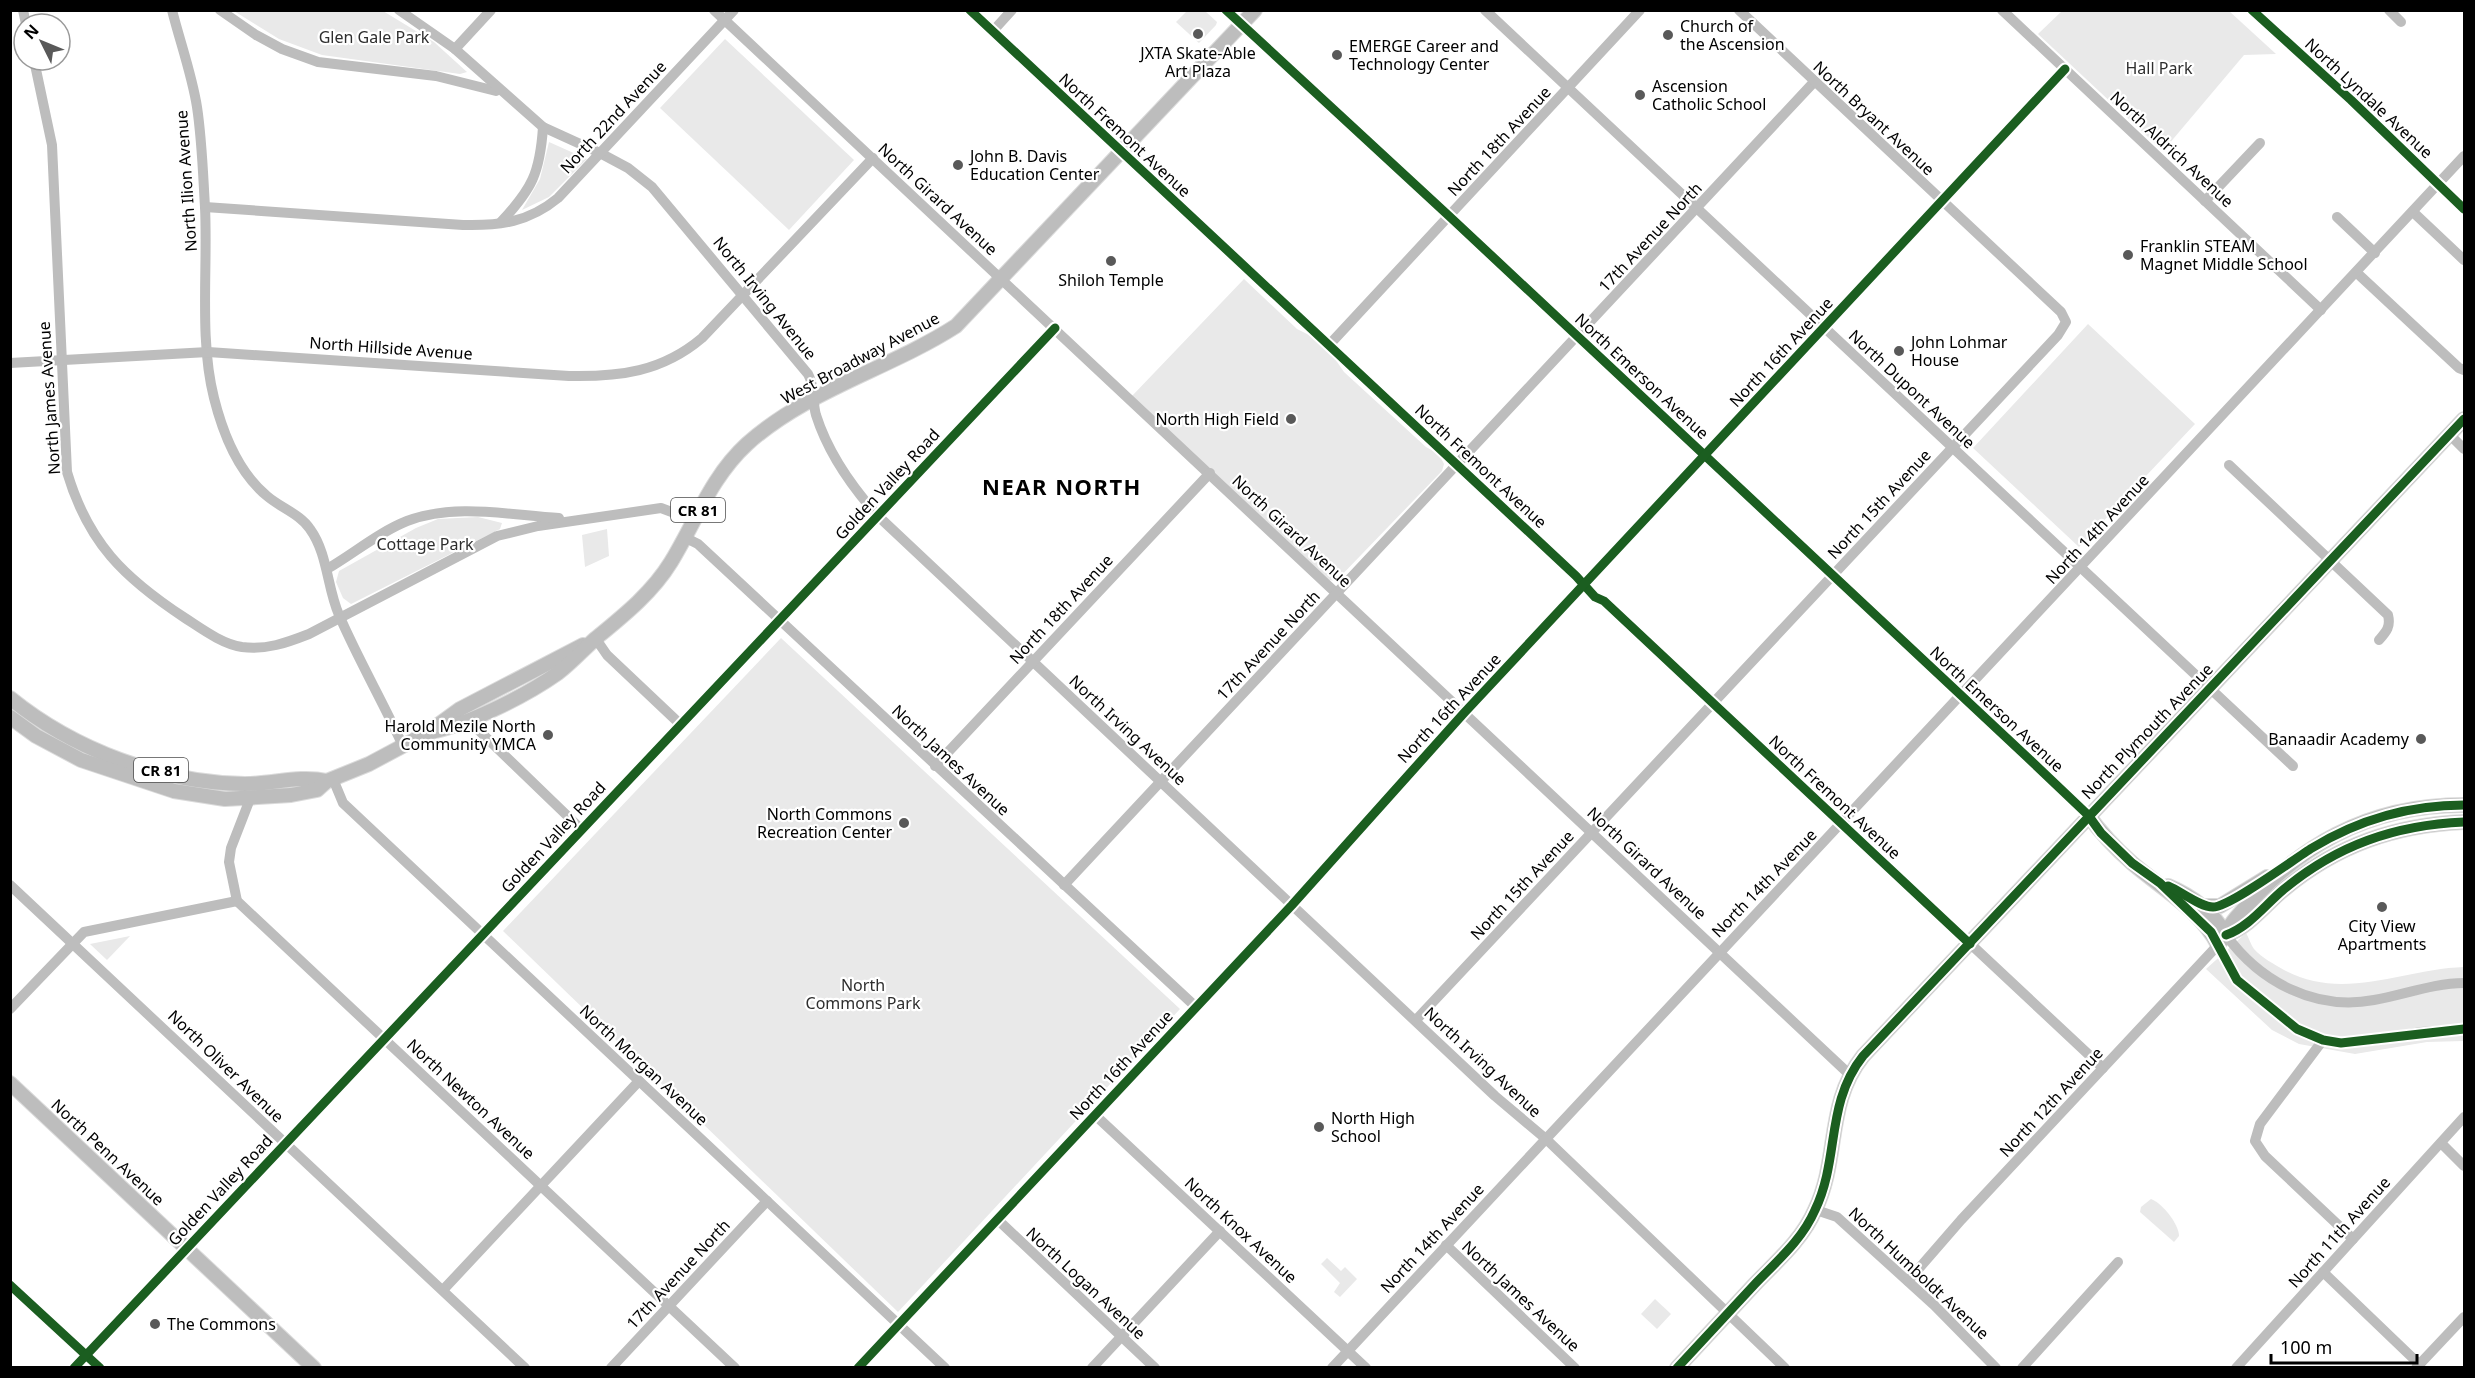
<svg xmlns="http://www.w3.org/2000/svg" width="2475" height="1378" font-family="'Noto Sans',sans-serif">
	<rect width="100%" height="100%" fill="#fff"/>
	<g fill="#e9e9e9">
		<polygon points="234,11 383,11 434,42 467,72 460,74 322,55 279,39"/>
		<polygon points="1205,11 1217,22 1216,25 1199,43 1176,22 1187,11"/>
		<polygon points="2062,11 2229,11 2276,54 2244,55 2163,151 2038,34"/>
		<polygon points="725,39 854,160 789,230 660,108"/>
		<polygon points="549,142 587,159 549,197 522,210 540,179"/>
		<polygon points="1244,279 1297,329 1313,337 1333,356 1344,372 1426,447 1439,454 1444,464 1442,471 1336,581 1329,580 1132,396"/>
		<polygon points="2088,324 2195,424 2079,547 1973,448"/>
		<polygon points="478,517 502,523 500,529 351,604 343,598 336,582 339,571 416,528 438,519"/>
		<polygon points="607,529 609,556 585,567 582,535"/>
		<polygon points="781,638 1180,1009 898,1312 503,931"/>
		<path d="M 2246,933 C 2249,938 2251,945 2254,949 C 2262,958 2274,964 2284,970 C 2343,1002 2403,969 2464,967 L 2464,1041 L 2427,1042 L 2355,1054 L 2299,1044 L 2272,1030 L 2206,969 Z"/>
		<polygon points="130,936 107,960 90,944"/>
		<path d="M 2151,1199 C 2162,1203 2179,1224 2179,1236 L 2174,1242 L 2140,1212 L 2141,1207 Z"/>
		<polygon points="1327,1258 1341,1271 1345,1267 1357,1279 1340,1297 1334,1292 1340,1283 1321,1264"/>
		<polygon points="1655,1299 1671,1314 1657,1329 1641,1314"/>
	</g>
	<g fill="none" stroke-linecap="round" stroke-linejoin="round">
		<g stroke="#dbdbdb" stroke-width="16">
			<g id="major">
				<path d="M 10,698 C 74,750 162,783 245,784 C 273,784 299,775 327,781"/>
				<polyline points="10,717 36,736 81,760 174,791 225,799 291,795 317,790 327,781 369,764 427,733 460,709 583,645"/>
				<path d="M 427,733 C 467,725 524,697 558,673 C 571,663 583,650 595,639 C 623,616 652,593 671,562 C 696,521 711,477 747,444 C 807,390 889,369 956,326 L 1255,10"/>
				<path d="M 2088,815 C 2101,833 2115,848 2132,863 C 2161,888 2200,910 2218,945 C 2225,937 2228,927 2235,919 C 2296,846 2367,805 2464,805"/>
				<path d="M 2168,886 C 2192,896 2213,912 2226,935"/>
				<polyline points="2201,906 2220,906 2267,877"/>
				<path d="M 2226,935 C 2249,927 2265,905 2283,890 C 2337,845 2395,825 2464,822"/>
				<polyline points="10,1083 314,1368"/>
				<path d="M 1677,1368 C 1703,1340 1729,1312 1755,1284 C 1777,1261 1802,1240 1815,1210 C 1840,1158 1825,1104 1863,1056 L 2464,419"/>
			</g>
		</g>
		<g stroke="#bdbdbd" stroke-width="10">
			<polyline points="23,10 26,24"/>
			<path d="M 172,10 C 180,42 192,75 197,107 C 202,140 203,174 205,207 C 208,268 199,339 214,398 C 223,434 238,472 267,496 C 281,508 300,514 310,529 C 328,554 327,588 339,615 C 358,659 383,702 403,746"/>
			<polyline points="220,10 256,35 282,49 318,62 436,76 496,91"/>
			<path d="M 399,10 L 455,49 L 543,127 L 600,153 L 628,168 L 652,187 L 808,374 C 815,386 812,401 816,415 C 828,453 852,487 878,516 L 1495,1096 L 1546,1139 L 1785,1368"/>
			<polyline points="714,10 1849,1074"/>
			<polyline points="970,10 1576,576 1595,597 1604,601 2103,1068"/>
			<polyline points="1226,10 1449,216 2088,815"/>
			<polyline points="1485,10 2293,766"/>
			<polyline points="2002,10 2321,310"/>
			<polyline points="2252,10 2351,100 2464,209"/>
			<polyline points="2389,10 2401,22"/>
			<polyline points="992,32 1012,10"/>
			<polyline points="455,49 491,10"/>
			<path d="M 34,60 L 52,145 L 67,472 C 88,543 124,578 185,618 C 202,629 222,644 242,647 C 267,650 286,643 309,634 L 497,536 L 538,526 L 661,508 L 693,520"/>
			<polyline points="2205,201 2260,143"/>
			<path d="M 205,207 L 463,225 C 500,226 529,222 558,198 L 734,10"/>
			<polyline points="2413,212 2464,260"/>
			<polyline points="2337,217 2375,253"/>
			<path d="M 501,222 C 532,189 540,173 543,127"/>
			<polyline points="2357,273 2459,368 2464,370"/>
			<polyline points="1330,344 1640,10"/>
			<path d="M 10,363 L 208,352 L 569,376 C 619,377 662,372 702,338 L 873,158"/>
			<polyline points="2450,435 2464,449"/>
			<path d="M 2229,465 L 2388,615 C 2391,627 2386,632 2379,640"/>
			<polyline points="684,537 698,544 1196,1007"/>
			<path d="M 327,569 C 353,554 379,532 407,521 C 455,503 509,515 559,518"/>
			<polyline points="596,639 607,655 680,724"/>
			<polyline points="469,721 581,829"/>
			<polyline points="935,766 1210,473"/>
			<polyline points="333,779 343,803 945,1368"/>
			<polyline points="250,799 231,848 229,862 237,901 735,1368"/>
			<polyline points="10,885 525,1368"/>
			<polyline points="1064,885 1814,82"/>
			<path d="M 2226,935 C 2260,982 2315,1011 2374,1000 C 2403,995 2434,983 2464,983"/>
			<polyline points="10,1009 84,932 237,901"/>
			<polyline points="1416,1020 2058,335 2066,322 2061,312 1739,10"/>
			<polyline points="2323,1040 2260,1124 2255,1141 2265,1156 2353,1239"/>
			<polyline points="1095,1115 1366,1368"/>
			<polyline points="2441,1143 2464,1166"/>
			<polyline points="1816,1210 1837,1217 1934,1305 1996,1368"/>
			<polyline points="998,1220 1155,1368"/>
			<polyline points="1446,1245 1575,1368"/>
			<polyline points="2323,1272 2419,1364"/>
			<polyline points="1908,1281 1961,1220 2218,945 2237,980 2297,1029 2323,1040 2341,1043 2378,1040 2421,1032 2464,1029"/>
			<polyline points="10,1285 100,1368"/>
			<polyline points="443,1290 639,1081"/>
			<polyline points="74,1368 1055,328"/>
			<polyline points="611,1368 767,1201"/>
			<polyline points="858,1368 1292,905 1464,713 2065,69"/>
			<polyline points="1092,1368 1220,1231"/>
			<polyline points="1332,1368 2464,156"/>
			<polyline points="2022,1368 2118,1262"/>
			<polyline points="2236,1368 2464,1117"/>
			<polyline points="2416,1368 2464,1317"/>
		</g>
		<use href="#major" stroke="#bdbdbd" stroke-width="14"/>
		<g stroke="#fff" stroke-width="13">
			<g id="cycleway">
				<polyline points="970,10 1576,576 1595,597 1604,601 1970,944"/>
				<polyline points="1226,10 1449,216 2027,757 2088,815 2101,833 2132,863 2160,883 2211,932 2237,980 2297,1029 2323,1040 2341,1043 2464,1029"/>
				<polyline points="2252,10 2351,100 2464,209"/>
				<path d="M 2168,886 C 2182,892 2200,907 2213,907 C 2230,907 2294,859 2312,848 C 2358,820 2410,805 2464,805"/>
				<path d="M 2226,935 C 2249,927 2265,905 2283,890 C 2337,845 2395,825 2464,822"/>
				<polyline points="10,1285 100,1368"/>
				<polyline points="74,1368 1055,328"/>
				<polyline points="858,1368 1292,905 1464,713 2065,69"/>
				<path d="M 1677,1368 C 1703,1340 1729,1312 1755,1284 C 1777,1261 1802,1240 1815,1210 C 1840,1158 1825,1104 1863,1056 L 2464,419"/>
			</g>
		</g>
		<use href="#cycleway" stroke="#1b5e20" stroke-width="9"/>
	</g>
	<g fill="#595959" stroke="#fff" stroke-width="2">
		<circle cx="1198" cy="34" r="6"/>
		<circle cx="1668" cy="35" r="6"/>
		<circle cx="1337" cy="55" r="6"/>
		<circle cx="1640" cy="95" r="6"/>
		<circle cx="958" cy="165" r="6"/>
		<circle cx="2128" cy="255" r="6"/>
		<circle cx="1111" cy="261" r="6"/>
		<circle cx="1899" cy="351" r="6"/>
		<circle cx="1291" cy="419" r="6"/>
		<circle cx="548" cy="735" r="6"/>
		<circle cx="2421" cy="739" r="6"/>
		<circle cx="904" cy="823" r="6"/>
		<circle cx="2382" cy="907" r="6"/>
		<circle cx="1319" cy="1127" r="6"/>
		<circle cx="155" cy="1324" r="6"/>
	</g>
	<g text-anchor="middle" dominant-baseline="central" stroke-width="4.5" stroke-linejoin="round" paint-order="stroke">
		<g fill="#fff" stroke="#4c4c4c" stroke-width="1.5">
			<rect x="671" y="498" width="54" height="24" rx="4.5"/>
			<rect x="134" y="758" width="54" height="24" rx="4.5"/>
		</g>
		<g font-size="15" font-weight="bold" fill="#000">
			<text x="698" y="510">CR 81</text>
			<text x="161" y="770">CR 81</text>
		</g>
		<g font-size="16" fill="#000" stroke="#fff" text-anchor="start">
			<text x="1680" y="26">Church of<tspan x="1680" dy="18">the Ascension</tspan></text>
			<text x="1349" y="46">EMERGE Career and<tspan x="1349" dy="18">Technology Center</tspan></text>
			<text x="1198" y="53" text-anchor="middle">JXTA Skate-Able<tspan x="1198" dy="18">Art Plaza</tspan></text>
			<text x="1652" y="86">Ascension<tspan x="1652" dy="18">Catholic School</tspan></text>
			<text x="970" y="156">John B. Davis<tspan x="970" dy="18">Education Center</tspan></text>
			<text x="2140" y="246">Franklin STEAM<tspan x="2140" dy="18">Magnet Middle School</tspan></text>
			<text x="1111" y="280" text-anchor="middle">Shiloh Temple</text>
			<text x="1911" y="342">John Lohmar<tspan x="1911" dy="18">House</tspan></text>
			<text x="1279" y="419" text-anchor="end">North High Field</text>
			<text x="536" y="726" text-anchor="end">Harold Mezile North<tspan x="536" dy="18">Community YMCA</tspan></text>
			<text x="2409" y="739" text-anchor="end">Banaadir Academy</text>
			<text x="892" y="814" text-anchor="end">North Commons<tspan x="892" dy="18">Recreation Center</tspan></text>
			<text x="2382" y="926" text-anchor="middle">City View<tspan x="2382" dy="18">Apartments</tspan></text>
			<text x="1331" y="1118">North High<tspan x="1331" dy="18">School</tspan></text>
			<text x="167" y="1324">The Commons</text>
		</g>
		<g font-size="16" fill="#2e2e2e" stroke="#fff">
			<text x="374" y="37">Glen Gale Park</text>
			<text x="2159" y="68">Hall Park</text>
			<text x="425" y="544">Cottage Park</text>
			<text x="863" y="985">North<tspan x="863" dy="18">Commons Park</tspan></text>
		</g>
		<g font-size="16" fill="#000" stroke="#fff">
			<text transform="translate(2369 98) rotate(43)">North Lyndale Avenue</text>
			<text transform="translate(613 117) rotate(-47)">North 22nd Avenue</text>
			<text transform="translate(1874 118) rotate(43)">North Bryant Avenue</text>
			<text transform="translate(1125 135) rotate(43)">North Fremont Avenue</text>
			<text transform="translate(1499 141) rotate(-47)">North 18th Avenue</text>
			<text transform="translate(2172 149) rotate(43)">North Aldrich Avenue</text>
			<text transform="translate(186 181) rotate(-94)">North Ilion Avenue</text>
			<text transform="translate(938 199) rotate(43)">North Girard Avenue</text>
			<text transform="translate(1650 237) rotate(-47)">17th Avenue North</text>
			<text transform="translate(765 298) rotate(51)">North Irving Avenue</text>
			<text transform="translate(391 348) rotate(4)">North Hillside Avenue</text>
			<text transform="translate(1781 352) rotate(-47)">North 16th Avenue</text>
			<text transform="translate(860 358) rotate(-28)">West Broadway Avenue</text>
			<text transform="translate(1642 376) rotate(43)">North Emerson Avenue</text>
			<text transform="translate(1912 389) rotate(43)">North Dupont Avenue</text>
			<text transform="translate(49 398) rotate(-94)">North James Avenue</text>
			<text transform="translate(1481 466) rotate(43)">North Fremont Avenue</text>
			<text transform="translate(887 484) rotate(-47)">Golden Valley Road</text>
			<text transform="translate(1879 504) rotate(-47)">North 15th Avenue</text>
			<text transform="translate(2097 529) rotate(-47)">North 14th Avenue</text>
			<text transform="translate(1292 531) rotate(43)">North Girard Avenue</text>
			<text transform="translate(1061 609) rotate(-47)">North 18th Avenue</text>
			<text transform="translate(1268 645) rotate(-47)">17th Avenue North</text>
			<text transform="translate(1449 708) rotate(-47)">North 16th Avenue</text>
			<text transform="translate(1997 709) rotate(43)">North Emerson Avenue</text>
			<text transform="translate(1128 730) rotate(43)">North Irving Avenue</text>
			<text transform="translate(2147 731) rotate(-46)">North Plymouth Avenue</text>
			<text transform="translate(951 760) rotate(43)">North James Avenue</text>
			<text transform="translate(1835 797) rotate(43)">North Fremont Avenue</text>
			<text transform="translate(553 837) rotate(-47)">Golden Valley Road</text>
			<text transform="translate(1647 863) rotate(43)">North Girard Avenue</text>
			<text transform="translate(1764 883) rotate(-46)">North 14th Avenue</text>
			<text transform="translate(1522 885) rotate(-47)">North 15th Avenue</text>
			<text transform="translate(1483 1062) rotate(43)">North Irving Avenue</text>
			<text transform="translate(644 1065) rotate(43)">North Morgan Avenue</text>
			<text transform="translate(1121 1065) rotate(-47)">North 16th Avenue</text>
			<text transform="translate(226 1066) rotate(44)">North Oliver Avenue</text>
			<text transform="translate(471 1099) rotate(43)">North Newton Avenue</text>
			<text transform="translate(2051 1102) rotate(-47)">North 12th Avenue</text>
			<text transform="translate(108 1152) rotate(43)">North Penn Avenue</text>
			<text transform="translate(220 1190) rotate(-47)">Golden Valley Road</text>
			<text transform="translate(1241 1230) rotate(43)">North Knox Avenue</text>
			<text transform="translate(2339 1232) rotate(-48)">North 11th Avenue</text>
			<text transform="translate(1432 1238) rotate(-47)">North 14th Avenue</text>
			<text transform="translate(1919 1273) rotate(43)">North Humboldt Avenue</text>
			<text transform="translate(678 1274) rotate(-47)">17th Avenue North</text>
			<text transform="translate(1086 1283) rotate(43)">North Logan Avenue</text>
			<text transform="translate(1521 1296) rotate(43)">North James Avenue</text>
		</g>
		<g font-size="22" font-weight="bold" letter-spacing="1.5" fill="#000" stroke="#fff">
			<text x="1062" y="486">NEAR NORTH</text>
		</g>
	</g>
	<rect width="2475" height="1378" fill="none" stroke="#000000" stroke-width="24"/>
	<g transform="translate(42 42) rotate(313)"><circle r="28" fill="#ffffff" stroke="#999999" stroke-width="1.5"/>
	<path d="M0-4.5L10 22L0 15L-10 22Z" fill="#595959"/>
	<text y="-9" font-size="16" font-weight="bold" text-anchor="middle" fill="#000000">N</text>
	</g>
	<path d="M2271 1354v9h146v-9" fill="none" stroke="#000000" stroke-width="3"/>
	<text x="2280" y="1354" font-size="18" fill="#000000" stroke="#ffffff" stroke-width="4.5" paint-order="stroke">100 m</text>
</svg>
